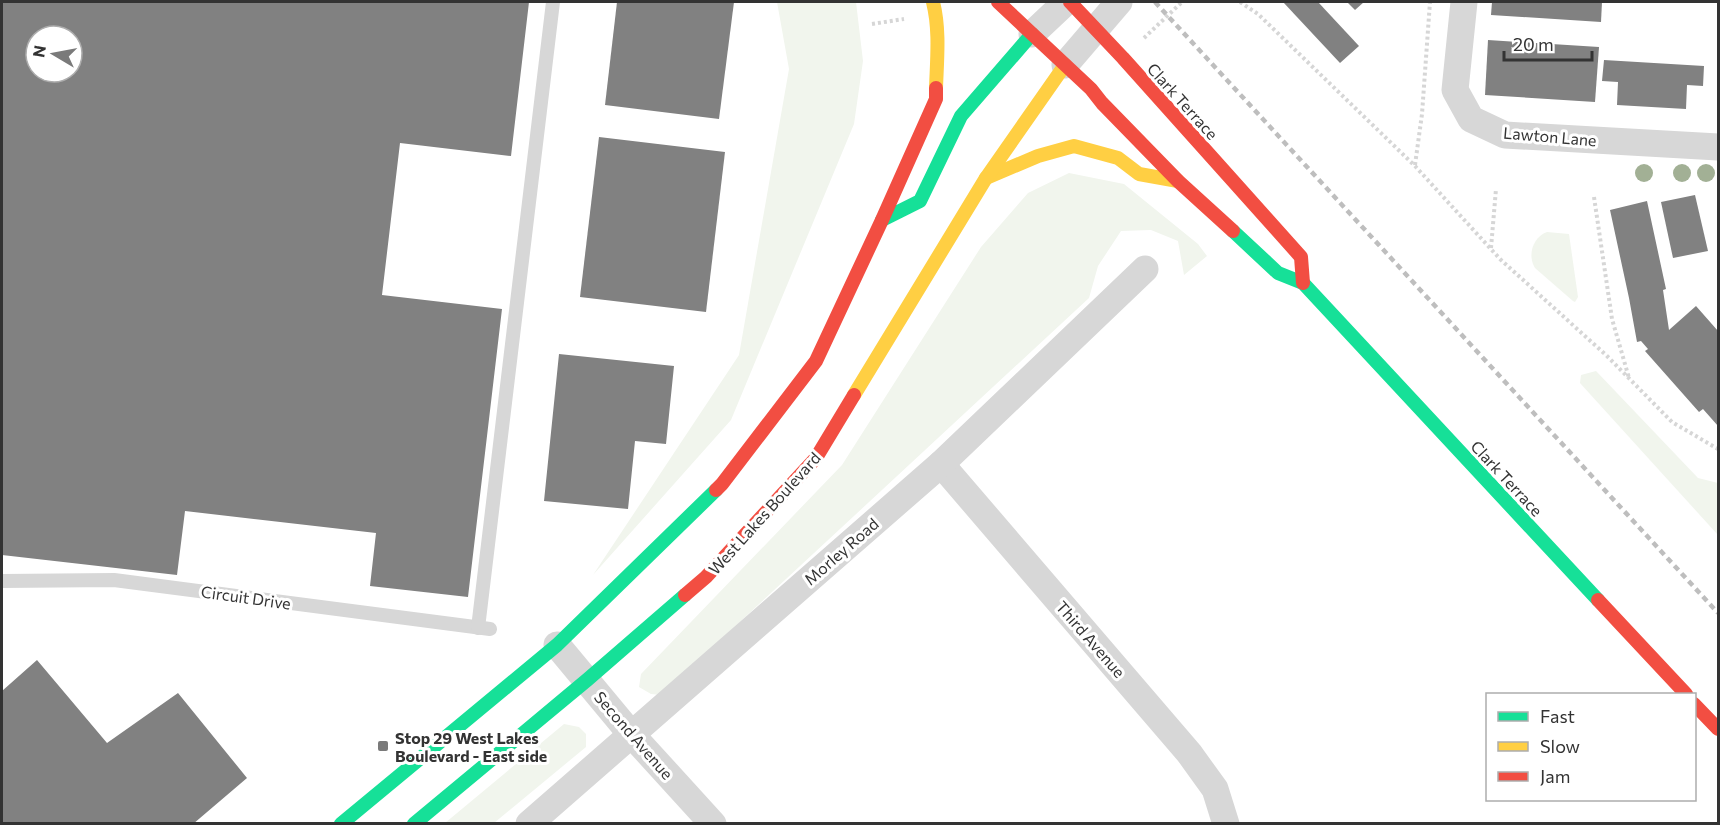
<svg xmlns="http://www.w3.org/2000/svg" width="1720" height="825" font-family="Commissioner,sans-serif">
	<rect width="100%" height="100%" fill="#fff"/>
	<g fill="#f1f5ed">
		<polygon points="777,2 856,2 863,61 854,124 731,420 593,575 739,355 789,69"/>
		<polygon points="1069,173 1124,184 1198,244 1207,256 1184,275 1178,241 1151,230 1121,231 1098,266 1089,298 661,695 651,694 639,687 641,674 842,465 981,247 1028,193"/>
		<path d="M 1547,232 L 1569,234 L 1578,297 L 1575,302 L 1573,301 L 1535,268 C 1527,255 1533,237 1547,232 Z"/>
		<polygon points="1596,371 1698,478 1718,483 1718,535 1580,383 1581,375"/>
		<polygon points="564,724 579,727 586,734 586,747 494,823 445,823"/>
	</g>
	<g fill="#818181" fill-rule="evenodd">
		<path d="M 2,2 L 529,2 L 511,156 L 400,143 L 382,295 L 502,309 L 468,597 L 370,586 L 376,533 L 185,511 L 177,575 L 2,555 ZM 36,36 L 72,36 L 72,72 L 36,72 Z"/>
		<polygon points="617,2 734,2 719,119 605,105"/>
		<polygon points="1283,2 1318,2 1359,46 1340,63"/>
		<polygon points="1347,2 1364,2 1355,10"/>
		<polygon points="1492,2 1602,2 1601,22 1491,15"/>
		<polygon points="1488,40 1599,47 1595,102 1485,95"/>
		<polygon points="1604,60 1704,66 1703,86 1687,85 1686,109 1617,105 1618,82 1602,81"/>
		<polygon points="599,137 725,152 706,312 580,297"/>
		<polygon points="1695,195 1708,251 1673,258 1661,202"/>
		<polygon points="1647,201 1666,289 1663,290 1669,330 1696,306 1718,331 1718,426 1703,409 1699,412 1645,351 1648,349 1641,341 1637,342 1629,298 1610,210"/>
		<polygon points="559,354 674,366 666,444 635,441 628,509 544,501"/>
		<polygon points="37,660 107,743 178,693 247,778 193,824 2,824 2,691"/>
	</g>
	<g fill="none" stroke-linecap="round" stroke-linejoin="round">
		<g stroke="#d6d6d6" stroke-width="4" stroke-dasharray="3 3" stroke-linecap="butt">
			<polyline points="1240,2 1258,14 1415,166 1500,259 1607,356 1672,422 1718,449"/>
			<polyline points="872,24 904,19"/>
			<polyline points="1144,38 1182,2"/>
			<polyline points="1415,165 1422,114 1430,2"/>
			<polyline points="1594,197 1612,319 1629,378"/>
			<polyline points="1491,248 1496,189"/>
		</g>
		<g stroke="#d7d7d7" stroke-width="14">
			<polyline points="2,581 114,580 490,629"/>
			<polyline points="478,628 553,2"/>
		</g>
		<g stroke="#d7d7d7" stroke-width="27">
			<polyline points="1464,2 1455,90 1471,119 1505,135 1718,147"/>
			<polyline points="1032,34 1066,2"/>
			<polyline points="1065,65 1119,2"/>
			<polyline points="941,464 1189,753 1215,789 1226,824"/>
			<polyline points="557,645 631,734 713,824"/>
			<polyline points="529,824 941,464 1145,269"/>
		</g>
		<g stroke="#16e098" stroke-width="14">
			<polyline points="882,220 920,201 961,116 1032,34"/>
			<polyline points="1233,231 1278,273 1303,283 1598,600"/>
			<polyline points="341,824 557,645 716,490"/>
			<polyline points="414,824 587,680 685,595"/>
		</g>
		<g stroke="#ffcf43" stroke-width="14">
			<path d="M 933,2 C 940,30 937,59 936,88"/>
			<polyline points="986,178 1038,156 1074,146 1118,158 1139,174 1178,181"/>
			<polyline points="854,395 986,178 1065,65"/>
		</g>
		<g stroke="#f24e42" stroke-width="14">
			<polyline points="998,2 1091,89 1102,103 1178,181 1233,231"/>
			<polyline points="1070,2 1123,58 1301,257 1303,283"/>
			<polyline points="716,490 722,484 816,361 882,220 936,99 936,88"/>
			<polyline points="685,595 706,577 816,458 854,395"/>
			<polyline points="1598,600 1686,694"/>
			<polyline points="1694,704 1718,729"/>
		</g>
		<polyline stroke="#bebebe" stroke-width="4.5" stroke-dasharray="6 4.5" stroke-linecap="butt" points="1155,2 1718,613"/>
	</g>
	<g fill="#a2b095">
		<circle cx="1644" cy="173" r="9"/>
		<circle cx="1682" cy="173" r="9"/>
		<circle cx="1706" cy="173" r="9"/>
	</g>
	<rect fill="#7a7a7a" stroke="#fff" stroke-width="2" x="377" y="740" width="12" height="12" rx="3"/>
	<g text-anchor="middle" dominant-baseline="central" stroke-width="6" stroke-linejoin="round" paint-order="stroke">
		<g font-size="16" fill="#333" stroke="#fff">
			<text transform="translate(1183 101) rotate(48)">Clark Terrace</text>
			<text transform="translate(1550 136) rotate(5)">Lawton Lane</text>
			<text transform="translate(1507 478) rotate(47)">Clark Terrace</text>
			<text transform="translate(764 513) rotate(-48)">West Lakes Boulevard</text>
			<text transform="translate(841 551) rotate(-41)">Morley Road</text>
			<text transform="translate(246 597) rotate(8)">Circuit Drive</text>
			<text transform="translate(1091 639) rotate(49)">Third Avenue</text>
			<text transform="translate(634 735) rotate(49)">Second Avenue</text>
		</g>
		<g font-size="16" font-weight="bold" fill="#333" stroke="#fff" text-anchor="start">
			<text x="395" y="737">Stop 29 West Lakes<tspan x="395" dy="18">Boulevard - East side</tspan></text>
		</g>
	</g>
	<rect width="1720" height="825" fill="none" stroke="#333333" stroke-width="6"/>
	<rect x="1486" y="693" width="210" height="108" fill="#ffffff" stroke="#adadad" stroke-width="1.5"/>
	<rect x="1498" y="712" width="30" height="9" fill="#16e098" stroke="#adadad" stroke-width="1.5"/>
	<text x="1540" y="723" font-size="18" fill="#333333">Fast</text>
	<rect x="1498" y="742" width="30" height="9" fill="#ffcf43" stroke="#adadad" stroke-width="1.5"/>
	<text x="1540" y="753" font-size="18" fill="#333333">Slow</text>
	<rect x="1498" y="772" width="30" height="9" fill="#f24e42" stroke="#adadad" stroke-width="1.5"/>
	<text x="1540" y="783" font-size="18" fill="#333333">Jam</text>
	<g transform="translate(54 54) rotate(280)"><circle r="28" fill="#ffffff" stroke="#adadad" stroke-width="1.5"/>
	<path d="M0-4.5L10 22L0 15L-10 22Z" fill="#7a7a7a"/>
	<text y="-9" font-size="16" font-weight="bold" text-anchor="middle" fill="#333333">N</text>
	</g>
	<path d="M1504 51v9h88v-9" fill="none" stroke="#333333" stroke-width="3"/>
	<text x="1513" y="51" font-size="18" fill="#333333" stroke="#ffffff" stroke-width="4.5" paint-order="stroke">20 m</text>
</svg>
